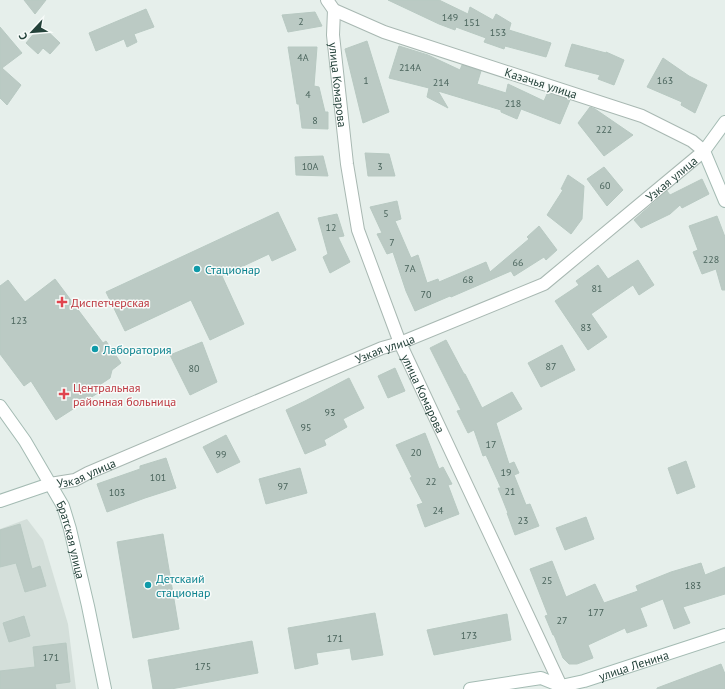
<svg xmlns="http://www.w3.org/2000/svg" width="725" height="689" font-family="'PT Sans',sans-serif">
	<rect width="100%" height="100%" fill="#e6efeb"/>
	<polygon fill="#d4dfda" points="27,519 43,540 68,624 76,689 0,689 0,529"/>
	<g fill="#bbcac4" stroke="#b8c9c2">
		<polygon points="24,0 46,0 35,14"/>
		<polygon points="388,0 439,0 468,14 470,7 493,20 496,14 511,23 509,30 551,43 546,57 505,46 504,49 484,42 486,38 456,27 455,30 439,24"/>
		<polygon points="146,9 154,27 134,34 137,42 127,47 124,39 96,51 89,33"/>
		<polygon points="315,12 322,26 288,32 282,15"/>
		<polygon points="41,25 60,43 50,54 43,48 38,54 26,43"/>
		<polygon points="0,27 22,53 2,68 21,85 7,105 0,98"/>
		<polygon points="367,41 389,112 363,123 345,49"/>
		<polygon points="572,44 606,53 606,52 624,60 614,85 598,79 600,75 565,66"/>
		<polygon points="399,46 428,55 460,70 462,65 481,71 477,84 506,93 508,84 544,101 547,94 555,95 570,100 560,124 521,109 517,119 501,112 501,110 438,91 448,108 427,97 429,88 389,78"/>
		<polygon points="288,47 317,47 314,86 319,87 325,112 328,112 328,129 302,128 299,104 297,104"/>
		<polygon points="663,58 689,76 707,85 695,113 681,105 682,102 647,87"/>
		<polygon points="590,107 595,109 633,135 604,156 578,123"/>
		<polygon points="365,153 389,154 395,176 368,176"/>
		<polygon points="323,156 328,176 296,175 295,157"/>
		<polygon points="604,167 623,190 607,206 587,179"/>
		<polygon points="568,175 584,186 582,219 571,234 547,215 563,190 561,189"/>
		<polygon points="702,179 709,194 682,208 680,205 670,214 641,228 634,220 667,191 670,195"/>
		<polygon points="397,201 401,219 395,221 411,258 418,255 427,283 438,279 439,282 486,262 490,272 529,239 527,237 539,226 557,250 546,260 544,257 514,276 511,271 451,297 450,296 415,311 406,291 393,252 387,254 377,234 382,233 370,207"/>
		<polygon points="278,212 296,250 272,261 269,254 222,276 244,324 210,340 191,300 125,331 106,292"/>
		<polygon points="337,214 344,236 338,237 350,262 330,273 323,257 328,254 318,218"/>
		<polygon points="717,216 725,237 725,290 722,290 716,269 702,274 693,252 698,250 689,226"/>
		<polygon points="638,260 654,285 639,295 633,285 591,314 607,337 588,350 555,301 579,285 576,281 598,265 608,279"/>
		<polygon points="55,279 103,343 106,341 121,363 112,370 110,378 98,386 101,391 56,420 31,381 24,386 0,354 0,286 8,280 25,302"/>
		<polygon points="446,340 464,374 465,374 482,408 512,392 522,409 496,423 509,464 514,462 519,473 514,475 526,505 530,504 539,526 515,535 507,513 508,513 498,488 501,488 486,455 483,456 474,430 468,433 457,411 461,410 430,348"/>
		<polygon points="202,342 217,382 190,395 170,355"/>
		<polygon points="562,345 575,370 541,387 528,363"/>
		<polygon points="395,368 405,391 388,398 378,376"/>
		<polygon points="349,378 364,408 343,419 347,427 324,440 326,445 305,454 286,410 305,401"/>
		<polygon points="425,433 439,469 443,467 452,484 448,485 459,514 425,527 417,505 423,503 410,478 412,477 396,445"/>
		<polygon points="226,435 240,462 217,473 203,447"/>
		<polygon points="166,458 176,488 145,498 107,512 97,484 140,469 140,466"/>
		<polygon points="686,461 695,487 677,494 668,468"/>
		<polygon points="300,468 307,493 266,504 259,479"/>
		<polygon points="586,517 594,539 565,550 556,528"/>
		<polygon points="20,524 32,569 40,566 46,586 25,592 16,563 0,567 0,530"/>
		<polygon points="163,534 179,629 133,638 117,542"/>
		<polygon points="552,561 566,597 595,584 604,603 638,591 636,586 671,572 701,563 705,575 725,567 725,594 683,607 690,623 674,629 663,599 640,608 647,626 627,633 625,628 588,645 593,658 577,664 569,664 563,658 554,635 553,635 545,616 548,615 530,569"/>
		<polygon points="375,613 383,655 352,660 350,648 316,653 318,664 295,669 288,628"/>
		<polygon points="507,614 511,640 434,655 427,630"/>
		<polygon points="24,616 30,636 9,642 3,623"/>
		<polygon points="252,641 258,673 171,689 153,689 148,660"/>
		<polygon points="66,643 70,682 55,684 56,689 0,689 0,671 35,667 33,647"/>
		<polygon points="721,664 725,674 725,689 657,689 657,688"/>
	</g>
	<g fill="none" stroke-linecap="round" stroke-linejoin="round">
		<g stroke="#a8b8b2" stroke-width="14">
			<g id="street">
				<path id="s1" d="M 334,10 L 333,35 L 347,164 L 358,230 L 400,343 L 561,686"/>
				<path id="s2" d="M 50,484 L 75,480 L 88,473 L 382,348 L 400,343 L 544,284 L 704,151 L 692,141 L 642,116 L 384,32 L 334,10 L 327,0"/>
			</g>
		</g>
		<g stroke="#a4bbb3" stroke-width="14">
			<g id="secondary">
				<polyline points="725,122 704,151 725,201"/>
				<path id="s3" d="M 0,406 L 25,441 L 63,506 L 70,529 L 88,606 L 105,689"/>
				<polyline points="0,501 50,484"/>
				<path id="s4" d="M 470,689 L 541,678 L 561,686 L 584,681 L 725,635"/>
			</g>
		</g>
		<use href="#street" stroke="#fff" stroke-width="12"/>
		<use href="#secondary" stroke="#fff" stroke-width="12"/>
	</g>
	<g fill="#0f9aa8" stroke="#f7fbf9" stroke-width="1.5">
		<circle cx="197" cy="269" r="4"/>
		<circle cx="95" cy="349" r="4"/>
		<circle cx="148" cy="585" r="4"/>
	</g>
	<g fill="#e0444e" stroke="#f7fbf9" stroke-width="1.5">
		<path d="M60 296h4v4h4v4h-4v4h-4v-4h-4v-4h4z"/>
		<path d="M62 388h4v4h4v4h-4v4h-4v-4h-4v-4h4z"/>
	</g>
	<g text-anchor="middle" dominant-baseline="central" stroke-width="3" stroke-linejoin="round" paint-order="stroke">
		<g font-size="10" fill="#4a645c">
			<text x="450" y="17">149</text>
			<text x="301" y="21">2</text>
			<text x="472" y="22">151</text>
			<text x="498" y="32">153</text>
			<text x="303" y="57">4А</text>
			<text x="410" y="67">214А</text>
			<text x="366" y="80">1</text>
			<text x="665" y="80">163</text>
			<text x="441" y="82">214</text>
			<text x="308" y="94">4</text>
			<text x="513" y="103">218</text>
			<text x="315" y="120">8</text>
			<text x="604" y="129">222</text>
			<text x="310" y="166">10А</text>
			<text x="380" y="166">3</text>
			<text x="605" y="185">60</text>
			<text x="386" y="213">5</text>
			<text x="331" y="227">12</text>
			<text x="392" y="242">7</text>
			<text x="711" y="259">228</text>
			<text x="518" y="262">66</text>
			<text x="410" y="268">7А</text>
			<text x="468" y="279">68</text>
			<text x="597" y="288">81</text>
			<text x="426" y="294">70</text>
			<text x="19" y="320">123</text>
			<text x="586" y="327">83</text>
			<text x="551" y="366">87</text>
			<text x="194" y="368">80</text>
			<text x="330" y="412">93</text>
			<text x="306" y="427">95</text>
			<text x="491" y="444">17</text>
			<text x="416" y="452">20</text>
			<text x="221" y="454">99</text>
			<text x="506" y="472">19</text>
			<text x="158" y="477">101</text>
			<text x="431" y="481">22</text>
			<text x="283" y="486">97</text>
			<text x="510" y="491">21</text>
			<text x="117" y="492">103</text>
			<text x="438" y="510">24</text>
			<text x="523" y="520">23</text>
			<text x="547" y="580">25</text>
			<text x="693" y="585">183</text>
			<text x="596" y="612">177</text>
			<text x="562" y="620">27</text>
			<text x="469" y="635">173</text>
			<text x="335" y="638">171</text>
			<text x="51" y="657">171</text>
			<text x="203" y="666">175</text>
		</g>
		<g font-size="12" fill="#24423a" stroke="#f7fbf9">
			<text transform="translate(541 83) rotate(18)">Казачья улица</text>
			<text stroke="none"><textPath href="#s1" startOffset="75">улица Комарова</textPath></text>
			<text stroke="none"><textPath href="#s2" startOffset="699">Узкая улица</textPath></text>
			<text stroke="none"><textPath href="#s2" startOffset="362">Узкая улица</textPath></text>
			<text stroke="none"><textPath href="#s1" startOffset="398">улица Комарова</textPath></text>
			<text stroke="none"><textPath href="#s2" startOffset="38">Узкая улица</textPath></text>
			<text stroke="none"><textPath href="#s3" startOffset="153">Братская улица</textPath></text>
			<text stroke="none"><textPath href="#s4" startOffset="169">улица Ленина</textPath></text>
		</g>
		<g font-size="12" fill="#0d838f" stroke="#f7fbf9" text-anchor="start">
			<text x="205" y="269">Стационар</text>
			<text x="103" y="349">Лаборатория</text>
			<text x="156" y="578">Детскаий<tspan x="156" dy="14">стационар</tspan></text>
		</g>
		<g font-size="12" fill="#be3a42" stroke="#f7fbf9" text-anchor="start">
			<text x="71" y="302">Диспетчерская</text>
			<text x="73" y="387">Центральная<tspan x="73" dy="14">районная больница</tspan></text>
		</g>
	</g>
	<g transform="translate(32 32) rotate(244)" stroke="#f7fbf9" stroke-width="3" paint-order="stroke">
	<path d="M0-3L7 15L0 10L-7 15Z" fill="#24423a"/>
	<text y="-6" font-size="11" font-weight="bold" text-anchor="middle" fill="#24423a">С</text>
	</g>
</svg>
